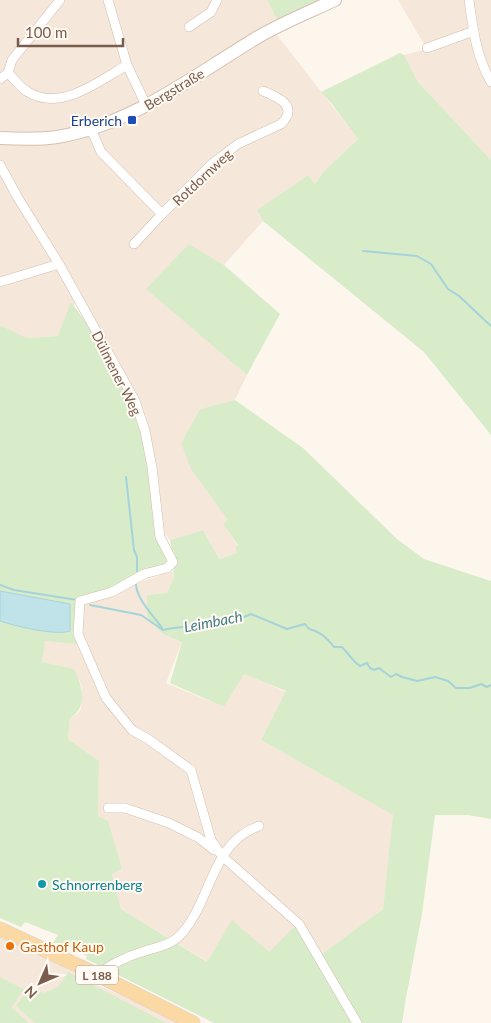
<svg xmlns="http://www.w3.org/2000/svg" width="491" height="1023" font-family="Lato,sans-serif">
	<rect width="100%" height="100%" fill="#fdf6ec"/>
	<g fill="#f5e8da">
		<polygon points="0,0 267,0 278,21 270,26 358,139 323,172 315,184 308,175 257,210 263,221 224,265 189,244 223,354 247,375 235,400 200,409 181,443 229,520 223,524 238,546 237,553 219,559 203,530 170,540 162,530 157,466 139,398 80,293 59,336 27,338 0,325"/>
		<polygon points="398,0 491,0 491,160 418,82 404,55 427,49"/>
		<polygon points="173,571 174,577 167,593 147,595 161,634 182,642 166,683 224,707 244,673 286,692 261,740 394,815 383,909 322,954 269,952 208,962 121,909 112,874 122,869 98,816 99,761 68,739 70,718 77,714 81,709 82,688 79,679 42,663 44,645 46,633 70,634 85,605 134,584"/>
		<polygon points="0,937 66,968 91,982 183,1023 29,1023 12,1007 23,989 0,977"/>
	</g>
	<g fill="#d8ecc9">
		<polygon points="267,0 323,0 278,21"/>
		<polygon points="400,53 404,55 418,82 491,160 491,435 424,352 263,221 257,210 308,175 315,184 323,172 358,139 332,104 321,92"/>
		<polygon points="189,244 224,265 280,314 247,375 146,289"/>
		<path d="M 71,302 L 90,328 L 135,401 L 159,531 L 172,558 L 167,568 L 73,600 L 77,602 L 76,644 L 45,641 L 42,662 L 74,669 C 82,685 89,707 70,718 L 68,739 L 99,761 L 98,816 L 108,821 L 122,869 L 112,874 L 121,909 L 207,962 L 232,920 L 269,952 L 301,920 L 322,954 L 383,909 L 393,815 L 261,740 L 286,691 L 244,674 L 224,707 L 170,683 L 182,642 L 162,634 L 147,616 L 147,595 L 167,593 L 174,577 L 173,556 L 170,540 L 203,530 L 219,559 L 237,553 L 236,547 L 238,545 L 223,524 L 228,520 L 191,469 L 181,443 L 200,409 L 235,400 L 303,448 L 397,539 L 424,559 L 491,581 L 491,819 L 468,815 L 435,815 L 422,914 L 406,998 L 402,1023 L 214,1023 L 86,959 L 87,956 L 62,943 L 53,943 L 58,935 L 25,922 L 21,927 L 0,918 L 0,325 L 27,338 L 58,336 Z"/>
		<polygon points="68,972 166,1023 35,1023 16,1006 31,986 44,993 58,987"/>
		<polygon points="0,977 24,989 12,1007 29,1023 0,1023"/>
	</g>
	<path fill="#bfe3e8" stroke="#a5d3da" d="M 0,591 L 70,604 L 70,631 C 56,636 15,626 0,621 Z"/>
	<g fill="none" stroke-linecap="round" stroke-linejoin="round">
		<g stroke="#a5d3da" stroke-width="2">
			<polyline points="363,251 417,256 431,264 448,289 459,296 491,326"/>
			<polyline points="126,477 134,550 137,557 137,571"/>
			<path d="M 136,582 C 135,598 153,615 162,628"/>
			<polyline points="0,585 14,590 77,600"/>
			<path d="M 90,605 L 141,615 L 163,630 C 183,625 223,627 238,616 L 244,617 L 251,614 L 287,629 L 305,624 L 309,629 C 320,631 328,639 334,647 L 342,647 L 355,662 L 360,666 L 367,663 L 370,668 L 374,670 L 379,668 L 391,677 L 396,674 L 402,677 L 417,681 L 435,677 L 448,681 L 456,688 L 470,688 L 481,684 L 487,687 L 491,685"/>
		</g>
		<g stroke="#d1beb0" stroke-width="10">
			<g id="street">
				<polyline points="108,0 127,65 146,105"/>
				<path d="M 469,0 C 473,29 476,56 491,82"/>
				<polyline points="189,27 211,12 217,0"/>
				<polyline points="427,48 474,31"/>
				<path d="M 8,73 C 15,80 20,87 28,92 C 61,112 99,81 127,65"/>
				<polyline points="0,79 8,73 12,60 60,0"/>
				<polyline points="91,129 101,152 162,214 134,244"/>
				<polyline points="0,165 18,198 59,264 135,401 145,431 152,467 160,537 173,562 167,568 144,574 112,592 80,601 78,634 106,698 132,730 148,739 191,770 211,840 222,856 299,924 357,1023"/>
				<path d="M 162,214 L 213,163 L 238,144 L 281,124 C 299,106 278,97 263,91"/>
				<polyline points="0,282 59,264"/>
				<polyline points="108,808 125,808 169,823 199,838 214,850"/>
				<path d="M 98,975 C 109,965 128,956 142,952 C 157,947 173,945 183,932 C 212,898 212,842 259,826"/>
			</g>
		</g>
		<g stroke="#d6c0b0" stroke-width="14">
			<path id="secondary" d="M 0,138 C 19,139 38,140 57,137 C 130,125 191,78 253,40 C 279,24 307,13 335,0"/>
		</g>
		<g stroke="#dad1cd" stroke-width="15">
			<polyline id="primary" points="0,929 98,975 193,1023"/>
		</g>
		<use href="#street" stroke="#fff" stroke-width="9"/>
		<use href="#secondary" stroke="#fff" stroke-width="12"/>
		<use href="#primary" stroke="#fbd9a5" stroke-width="14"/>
	</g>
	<rect fill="#1a4fb4" stroke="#fffaf3" stroke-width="2" x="127" y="115" width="10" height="10" rx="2.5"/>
	<circle fill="#0f9aa8" stroke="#fffaf3" stroke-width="2" cx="42" cy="884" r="5"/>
	<circle fill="#e8710a" stroke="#fffaf3" stroke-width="2" cx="10" cy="946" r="5"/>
	<g text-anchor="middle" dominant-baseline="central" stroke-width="4" stroke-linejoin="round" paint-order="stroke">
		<rect fill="#fffaf3" stroke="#a28b7f" stroke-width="1" x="76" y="965.5" width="42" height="19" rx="4"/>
		<g font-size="12" font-weight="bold" fill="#7a5c4d">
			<text x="97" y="975">L 188</text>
		</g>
		<g font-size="14" fill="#7a5c4d" stroke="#fffaf3">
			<text transform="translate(174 89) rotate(-31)">Bergstraße</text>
			<text transform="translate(202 177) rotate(-43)">Rotdornweg</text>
			<text transform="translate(117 373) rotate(63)">Dülmener Weg</text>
		</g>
		<g font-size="14" fill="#164399" stroke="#fffaf3" text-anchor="end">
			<text x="122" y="120">Erberich</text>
		</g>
		<g font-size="14" fill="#0d838f" stroke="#fffaf3" text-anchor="start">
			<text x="52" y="884">Schnorrenberg</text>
		</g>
		<g font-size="14" fill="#c56008" stroke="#fffaf3" text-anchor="start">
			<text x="20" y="946">Gasthof Kaup</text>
		</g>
		<g font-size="15" font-style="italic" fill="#437c86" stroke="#fffaf3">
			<text transform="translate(213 621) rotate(-11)">Leimbach</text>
		</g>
	</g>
	<g transform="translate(40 983) rotate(225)" stroke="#fffaf3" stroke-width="4" paint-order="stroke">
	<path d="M0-4L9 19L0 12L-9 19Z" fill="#7a5c4d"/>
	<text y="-8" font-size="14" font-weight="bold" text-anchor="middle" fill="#7a5c4d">N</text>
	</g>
	<path d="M18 38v8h105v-8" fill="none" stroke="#7a5c4d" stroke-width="2.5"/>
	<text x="25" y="38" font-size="15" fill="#7a5c4d" stroke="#fffaf3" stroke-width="4" paint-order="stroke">100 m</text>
</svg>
